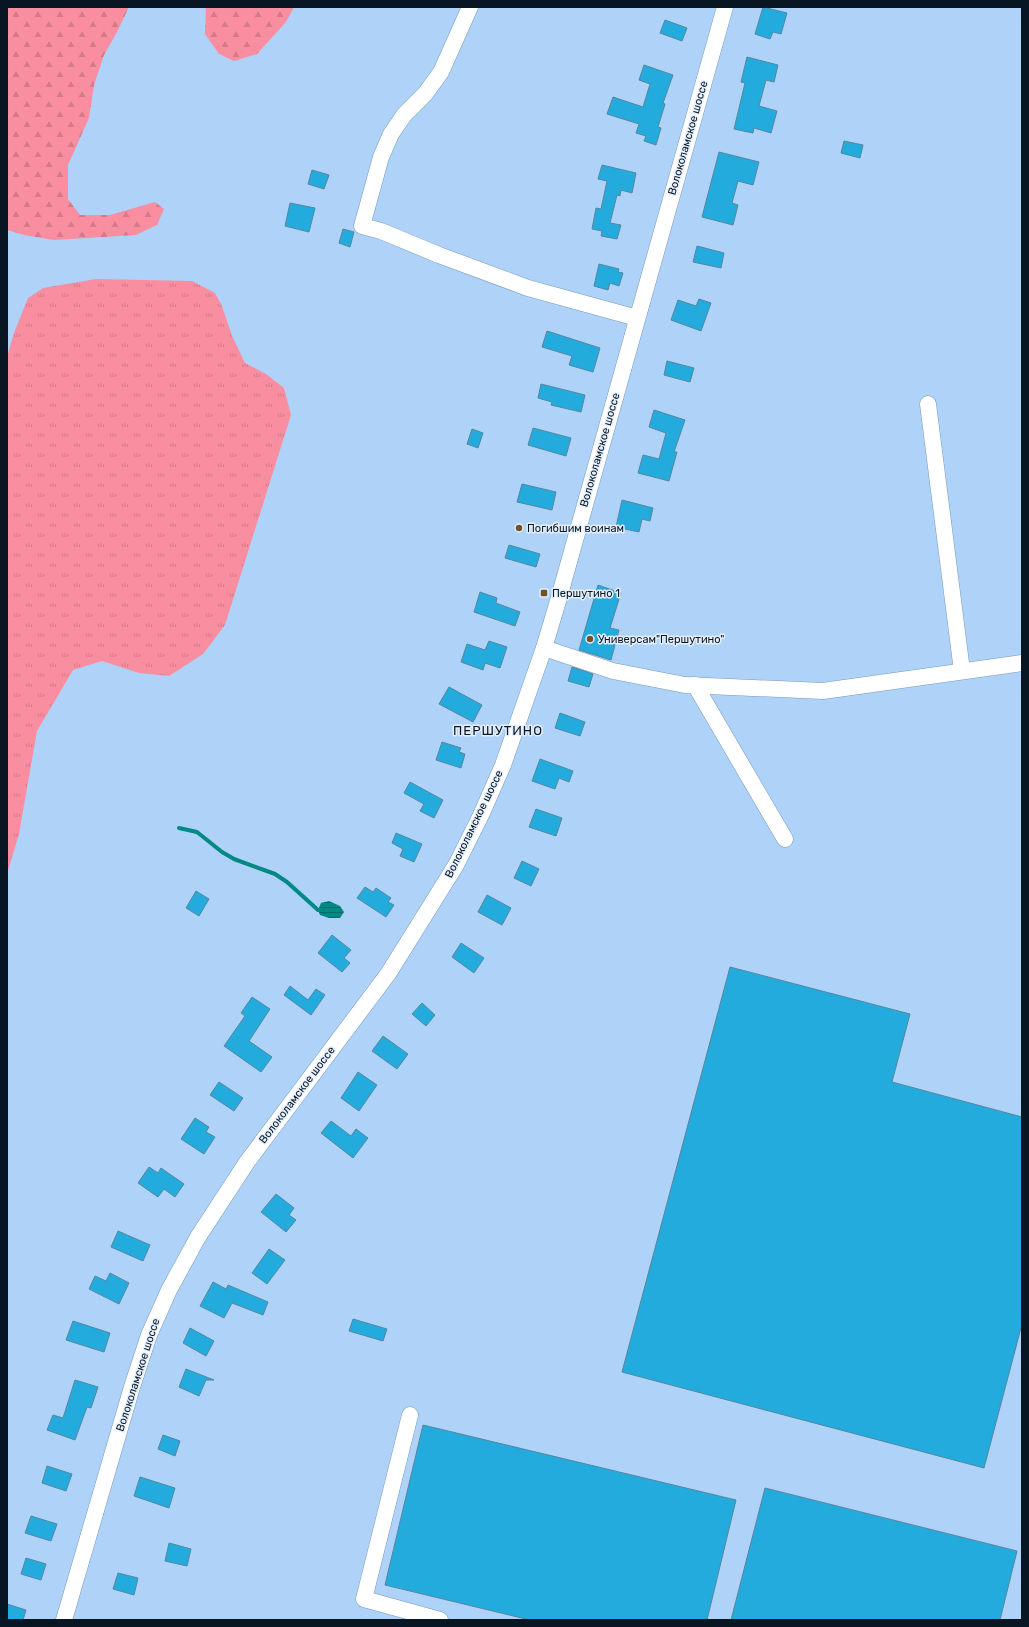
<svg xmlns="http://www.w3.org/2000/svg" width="1029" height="1627" font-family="Rubik,sans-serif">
	<defs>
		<pattern id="grass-tufts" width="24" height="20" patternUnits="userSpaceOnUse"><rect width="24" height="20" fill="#f98ea0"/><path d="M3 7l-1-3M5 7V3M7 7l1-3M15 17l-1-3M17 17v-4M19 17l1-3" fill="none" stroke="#d47a8a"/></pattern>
		<pattern id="forest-firs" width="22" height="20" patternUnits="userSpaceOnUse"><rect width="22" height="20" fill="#f98ea0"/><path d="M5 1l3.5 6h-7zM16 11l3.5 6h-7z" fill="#d47a8a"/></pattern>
		<pattern id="water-rules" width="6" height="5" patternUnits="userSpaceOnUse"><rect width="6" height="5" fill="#028984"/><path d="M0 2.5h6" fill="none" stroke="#026f6c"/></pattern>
	</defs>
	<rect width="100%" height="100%" fill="#aed2f8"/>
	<polygon fill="url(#grass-tufts)" points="96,279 192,281 215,293 222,306 232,336 245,363 266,374 284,388 291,415 225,625 203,654 169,676 139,673 102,661 73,670 37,731 19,834 7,874 7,357 14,333 28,298 43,288"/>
	<g fill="url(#forest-firs)">
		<polygon points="7,7 129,7 117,32 104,55 94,85 89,118 68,165 68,199 80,215 110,215 155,202 164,209 157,225 136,235 54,240 24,235 7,230"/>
		<polygon points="206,7 294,7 286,22 257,54 234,61 219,54 205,34"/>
	</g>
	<polygon fill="url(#water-rules)" points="329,901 340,906 344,912 340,918 329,918 320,915 318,910 321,903"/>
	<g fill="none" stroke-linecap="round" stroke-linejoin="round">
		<polyline stroke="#028984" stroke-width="4" points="179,828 197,832 222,852 234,859 275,874 287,882 318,910"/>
	</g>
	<g fill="#24abde" stroke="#54879f">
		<polygon points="763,7 787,13 781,34 773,32 770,39 755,34"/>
		<polygon points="665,20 687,28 682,41 660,33"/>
		<polygon points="747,57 778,65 774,82 766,80 759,106 777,111 771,133 754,128 753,133 734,129 745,83 741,82"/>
		<polygon points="644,65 673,75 663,103 665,104 658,127 661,128 656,145 644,141 646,136 636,133 639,124 607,114 613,97 643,107 650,84 639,80"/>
		<polygon points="844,141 863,145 860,158 841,153"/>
		<polygon points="719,152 759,162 753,185 738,181 732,203 738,205 733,225 702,217"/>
		<polygon points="602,165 636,173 632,193 621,190 620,196 617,195 610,223 621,225 617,239 601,236 602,231 592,229 596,208 601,209 607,181 598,179"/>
		<polygon points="312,170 329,175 324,189 308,184"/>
		<polygon points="290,203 315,208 309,232 285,226"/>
		<polygon points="343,229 354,232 350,247 339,243"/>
		<polygon points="697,246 724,253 721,268 693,262"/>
		<polygon points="599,264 619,269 618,272 623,273 619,286 610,283 608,290 594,286"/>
		<polygon points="699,299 711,303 701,331 671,320 678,300 696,306"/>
		<polygon points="547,331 600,348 593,372 569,365 572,356 542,347"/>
		<polygon points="667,361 694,368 690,382 664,375"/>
		<polygon points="541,384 585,395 581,412 551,405 552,402 538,398"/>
		<polygon points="654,410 685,420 674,452 677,452 669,481 638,473 643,455 659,459 666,433 649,427"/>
		<polygon points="533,428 571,438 566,456 528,445"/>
		<polygon points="472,429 483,433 478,448 467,444"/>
		<polygon points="522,484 556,492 552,510 517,502"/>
		<polygon points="622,500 653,508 650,521 642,519 639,532 616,527"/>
		<polygon points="509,545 540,554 536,567 505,558"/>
		<polygon points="598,585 621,593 610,628 619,630 611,660 579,650"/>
		<polygon points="480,592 497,598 496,603 520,612 515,626 474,612"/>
		<polygon points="489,641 507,647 500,668 485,663 483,670 461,662 467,644 485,650"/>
		<polygon points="572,667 593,674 589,687 568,681"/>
		<polygon points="449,687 482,705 473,722 439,704"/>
		<polygon points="560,713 585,722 580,736 555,728"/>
		<polygon points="442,742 461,748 459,752 465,754 461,768 436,760"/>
		<polygon points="540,759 573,771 569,782 559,778 555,789 532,781"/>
		<polygon points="410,782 443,800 434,818 420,811 424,804 404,793"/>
		<polygon points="536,809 562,818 556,836 529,827"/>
		<polygon points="396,833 422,844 414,862 400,856 403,849 392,843"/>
		<polygon points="522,861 539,869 531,886 514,878"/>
		<polygon points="365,887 373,892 376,888 391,898 388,902 394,905 386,917 357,898"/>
		<polygon points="196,891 209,899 199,916 186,908"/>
		<polygon points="487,895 511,908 502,925 478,912"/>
		<polygon points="332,935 351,950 344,958 350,963 342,972 318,953"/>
		<polygon points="461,943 484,958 474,973 452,957"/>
		<polygon points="730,967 910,1014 892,1082 1022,1117 1022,1324 984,1468 622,1372"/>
		<polygon points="290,986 308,1000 316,989 325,995 311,1015 284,995"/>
		<polygon points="252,997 270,1009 249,1041 272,1057 261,1072 224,1046 245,1016 241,1013"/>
		<polygon points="422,1003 435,1015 426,1026 412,1014"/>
		<polygon points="383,1036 408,1054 397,1069 372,1051"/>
		<polygon points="358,1072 377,1085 359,1111 341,1098"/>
		<polygon points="219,1082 243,1098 234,1111 210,1095"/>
		<polygon points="195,1118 209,1127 206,1132 215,1137 204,1154 181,1139"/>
		<polygon points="331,1121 351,1136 356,1129 368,1138 353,1158 321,1133"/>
		<polygon points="149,1167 158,1173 161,1168 184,1184 175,1197 164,1189 158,1197 138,1183"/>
		<polygon points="276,1194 294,1208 289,1215 296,1220 286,1232 261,1212"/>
		<polygon points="118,1231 150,1245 143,1261 111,1247"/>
		<polygon points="269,1249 285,1260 267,1284 252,1273"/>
		<polygon points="110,1273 129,1283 119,1304 89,1289 95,1276 106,1281"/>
		<polygon points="213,1282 226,1289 228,1285 268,1302 263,1315 232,1303 224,1318 200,1306"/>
		<polygon points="353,1319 387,1329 383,1341 349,1331"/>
		<polygon points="73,1321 110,1333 104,1352 66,1340"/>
		<polygon points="190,1328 214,1341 206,1356 183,1343"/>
		<polygon points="186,1369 214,1380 206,1380 199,1396 179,1387"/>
		<polygon points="75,1380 98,1387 91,1408 87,1407 75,1440 47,1430 53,1415 63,1418"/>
		<polygon points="423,1425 736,1500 707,1620 530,1620 385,1585"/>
		<polygon points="163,1435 180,1441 175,1456 158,1449"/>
		<polygon points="47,1466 72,1474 66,1491 42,1483"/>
		<polygon points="140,1477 175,1488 169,1508 134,1496"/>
		<polygon points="765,1488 1017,1551 1000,1620 731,1620"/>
		<polygon points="31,1516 57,1524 51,1541 25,1533"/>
		<polygon points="169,1543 191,1549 187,1566 165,1561"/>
		<polygon points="26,1558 46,1564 41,1580 21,1574"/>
		<polygon points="118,1573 138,1578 134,1595 113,1589"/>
		<polygon points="7,1604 26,1610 23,1620 7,1620"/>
	</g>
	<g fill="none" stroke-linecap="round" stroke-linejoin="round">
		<g stroke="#779abd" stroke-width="17">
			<g id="minor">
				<polyline points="470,7 441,72 425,94 404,115 391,134 381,157 362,226 381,231 439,255 528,288 637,318"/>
				<polyline points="928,404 962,671"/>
				<polyline points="544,648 613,671 685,685 823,691 1022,663"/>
				<polyline points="695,685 785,839"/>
				<polyline points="410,1415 364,1599 440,1620"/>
				<polyline points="64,1620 132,1387 149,1335 169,1290 198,1237 247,1162 388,974 456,865 481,815 503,765 544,648 558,601 725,7"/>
			</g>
		</g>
		<use href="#minor" stroke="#fff" stroke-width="16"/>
	</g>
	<g fill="#735229" stroke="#e5f0fc" stroke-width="1.5">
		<circle cx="519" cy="528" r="4"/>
		<rect x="540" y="589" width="8" height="8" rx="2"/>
		<circle cx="590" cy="639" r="4"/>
	</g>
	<g text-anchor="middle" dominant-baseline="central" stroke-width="3" stroke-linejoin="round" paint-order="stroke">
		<g font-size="11" fill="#081623" stroke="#e5f0fc">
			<text transform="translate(688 138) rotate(-74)">Волоколамское шоссе</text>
			<text transform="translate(600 450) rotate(-74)">Волоколамское шоссе</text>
			<text transform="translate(474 824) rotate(-64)">Волоколамское шоссе</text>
			<text transform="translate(297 1095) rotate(-53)">Волоколамское шоссе</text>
			<text transform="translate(138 1375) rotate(-72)">Волоколамское шоссе</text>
		</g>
		<g font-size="11" fill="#081623" stroke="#e5f0fc" text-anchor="start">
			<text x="527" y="528">Погибшим воинам</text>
			<text x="552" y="593">Першутино 1</text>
			<text x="598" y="639">Универсам"Першутино"</text>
		</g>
		<g font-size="13" letter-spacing="1" fill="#081623" stroke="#e5f0fc">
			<text x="498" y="730">ПЕРШУТИНО</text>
		</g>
	</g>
	<rect width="1029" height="1627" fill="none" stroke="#081623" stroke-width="16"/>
</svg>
